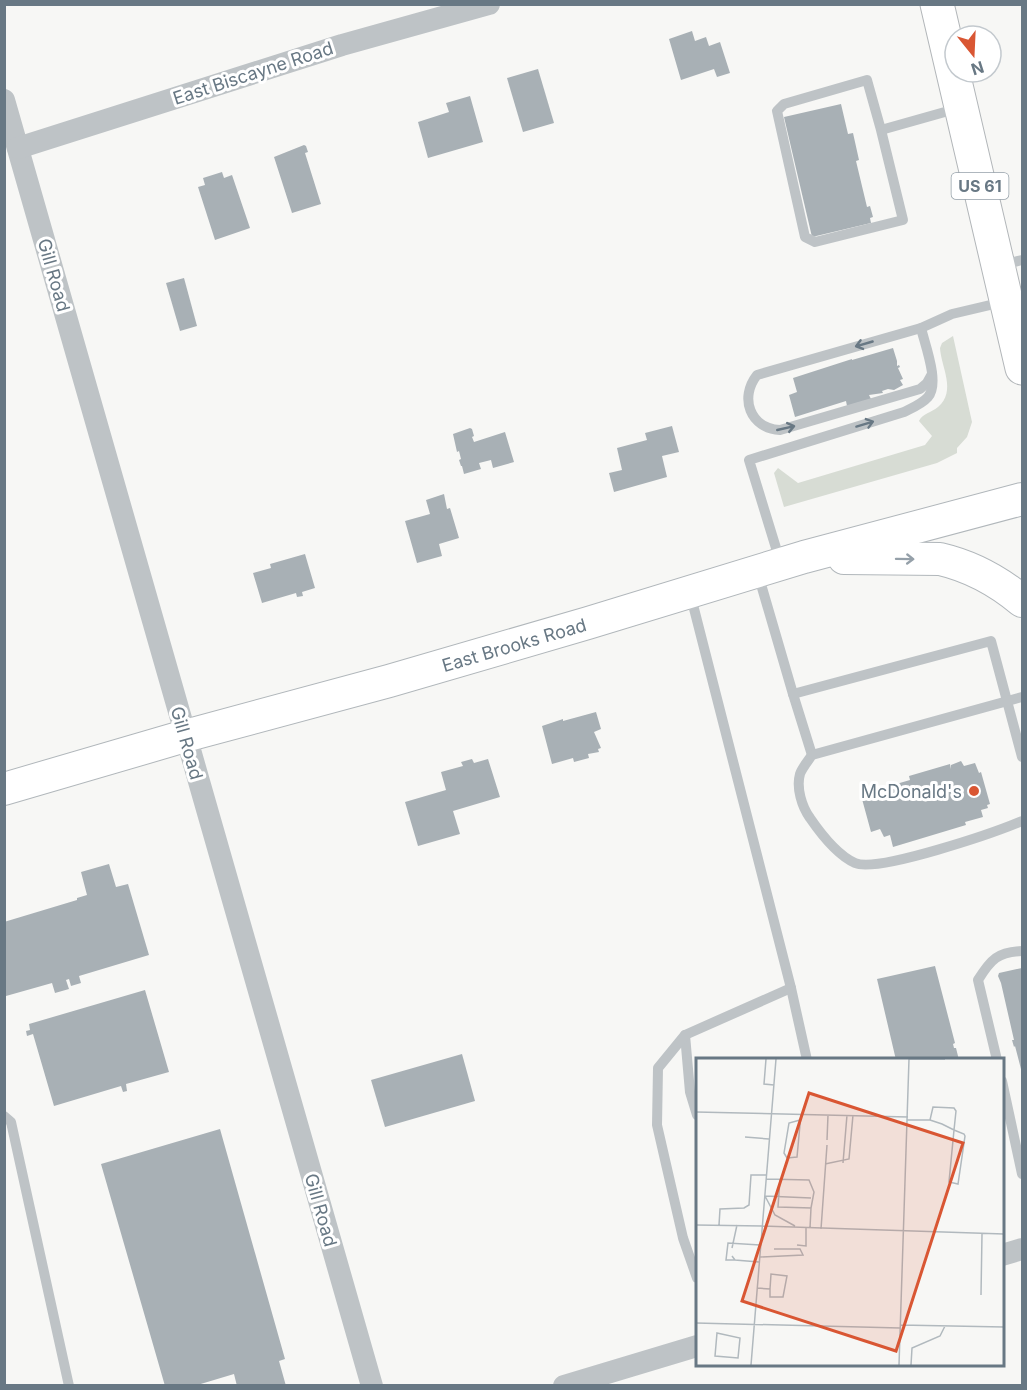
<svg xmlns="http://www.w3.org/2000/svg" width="1027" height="1390" font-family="Inter,sans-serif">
	<rect width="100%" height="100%" fill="#f7f7f5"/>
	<path fill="#d7dcd4" d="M 953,336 L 972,422 L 967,437 L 957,448 L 957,453 L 937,463 L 784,507 L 774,473 L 778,468 L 798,483 L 925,445 L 932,436 L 919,421 C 923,413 931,413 938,407 C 957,391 941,367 940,348 L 942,343 Z"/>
	<g fill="#a8b0b5">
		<polygon points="692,31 695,41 706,37 709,46 720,42 730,73 717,77 714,69 681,80 669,39"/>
		<polygon points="538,69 554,123 523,132 507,78"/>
		<polygon points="470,96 483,142 428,158 418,122 449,112 446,103"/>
		<polygon points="841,104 848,134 853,133 859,160 856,161 867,207 870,206 873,217 870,218 871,223 812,237 784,117"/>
		<polygon points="304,145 306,146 308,152 305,153 321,204 292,213 274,157"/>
		<polygon points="222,172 224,178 232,175 250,228 215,240 198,187 205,185 203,178"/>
		<polygon points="184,278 197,326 180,331 166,283"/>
		<polygon points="893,348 897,361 897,366 899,365 900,367 898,368 903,379 900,380 903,385 894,390 888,389 882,391 883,393 869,395 871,399 847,406 846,401 795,417 789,395 797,392 793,378 852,359 852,360"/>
		<polygon points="672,426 679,452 662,456 667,477 614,492 609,473 622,470 617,448 647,440 645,433"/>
		<polygon points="470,428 472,429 474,436 472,437 474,442 505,432 514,462 493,468 491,460 479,463 481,469 464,474 462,466 461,466 459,460 461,459 459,451 457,452 453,434"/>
		<polygon points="444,494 447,509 450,508 459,538 439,544 442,556 417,563 405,521 430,514 426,500"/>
		<polygon points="305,554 315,588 302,592 303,596 297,597 296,593 262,603 253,573 271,568 270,564"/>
		<polygon points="596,712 601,729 594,732 601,748 598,749 599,752 588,754 589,758 574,762 573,758 552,764 542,726 563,719 563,721"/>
		<polygon points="472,759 474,763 488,759 500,797 453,811 460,834 418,846 405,802 446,790 441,772 463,766 461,762"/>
		<polygon points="961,761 964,766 975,763 979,773 981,772 990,804 987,805 988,808 981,810 983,817 965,822 966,825 893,847 890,835 884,837 880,829 871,832 862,799 874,795 872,791 910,780 909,776 950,764 951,769 951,765"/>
		<polygon points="109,864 116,887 128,884 149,955 79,976 81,983 71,986 69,979 66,980 69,989 55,993 52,983 6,996 4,922 77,900 77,898 87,895 81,872"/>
		<polygon points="935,966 955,1043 953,1044 954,1048 956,1048 959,1060 896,1060 877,979"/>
		<polygon points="1022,968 1022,1073 1015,1046 1014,1047 1012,1040 1014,1040 1001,983 998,976 999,973"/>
		<polygon points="145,990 169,1072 126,1084 127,1091 123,1092 121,1086 54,1106 33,1034 27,1036 26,1031 30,1030 29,1024"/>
		<polygon points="462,1054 475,1101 385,1127 371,1080"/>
		<polygon points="220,1129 285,1359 279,1361 286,1386 237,1386 234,1374 194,1386 165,1386 101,1164"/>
	</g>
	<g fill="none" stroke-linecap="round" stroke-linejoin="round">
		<g stroke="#b1b7bb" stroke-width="34">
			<g id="secondary">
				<path d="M 844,558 L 940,559 C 970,566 998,581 1022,601"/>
				<path id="s1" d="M 4,789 L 185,736 L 389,681 L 588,623 L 804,557 L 1022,499"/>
			</g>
		</g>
		<g stroke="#b2b6b9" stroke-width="35">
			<polyline id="highway" points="937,4 1022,368"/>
		</g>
		<g stroke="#bec3c6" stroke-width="10">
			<polyline points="881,130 903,220 815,242 805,237 777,111 784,104 867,80 881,130 959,108"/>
			<polyline points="1002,265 1022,260"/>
			<path d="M 932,374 L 927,383 L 920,389 L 780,430 C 750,428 739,398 757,375 L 921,328 L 952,314 L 1003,302"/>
			<path d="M 780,561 L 749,460 L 904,412 C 912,408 922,404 928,397 C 940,383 925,345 921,328"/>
			<polyline points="758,574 793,694 991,641 1022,757"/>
			<polyline points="690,593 791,988 807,1060"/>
			<polyline points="793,694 812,755"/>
			<path d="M 1022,697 L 812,755 C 808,761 802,768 800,774 C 796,788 802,807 810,818 C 821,834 837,855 855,863 C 878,873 996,832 1022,821"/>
			<polyline points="685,1035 690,1092 697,1115"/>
			<path d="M 997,1060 L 978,980 C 991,959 998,952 1022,951"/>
			<polyline points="1002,1081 1022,1174"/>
			<polyline points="4,1116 11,1122 69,1386"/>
			<polyline points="697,1278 683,1238 657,1125 658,1068 685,1035 791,988"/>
		</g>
		<g stroke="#bec3c6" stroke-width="22">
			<polyline points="4,100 372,1386"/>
			<polyline points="18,148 342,45 489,4"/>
			<polyline points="1002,1255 1022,1249"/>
			<polyline points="564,1386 697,1346"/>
		</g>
		<use href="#secondary" stroke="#fff" stroke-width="32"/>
		<use href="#highway" stroke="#fff" stroke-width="33"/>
	</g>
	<defs><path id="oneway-shaft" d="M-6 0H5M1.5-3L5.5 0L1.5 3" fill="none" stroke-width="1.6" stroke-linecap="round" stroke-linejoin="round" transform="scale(1.5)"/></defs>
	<g stroke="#687884">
		<use href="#oneway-shaft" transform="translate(864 344) rotate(164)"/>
		<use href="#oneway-shaft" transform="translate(865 424) rotate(-17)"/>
		<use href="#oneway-shaft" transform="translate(786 428) rotate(-13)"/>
	</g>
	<use stroke="#95a0a9" href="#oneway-shaft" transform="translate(905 559) rotate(1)"/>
	<circle fill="#d95633" stroke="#fff" stroke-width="2" cx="974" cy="791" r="6"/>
	<g text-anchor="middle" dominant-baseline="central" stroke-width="6" stroke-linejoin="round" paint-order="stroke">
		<rect fill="#fff" stroke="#95a0a9" stroke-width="1.5" x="951.5" y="173" width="57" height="26" rx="4.5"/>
		<g font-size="16" font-weight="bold" fill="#687884">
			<text x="980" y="186">US 61</text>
		</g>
		<g font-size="18" fill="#687884" stroke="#fff">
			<text transform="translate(253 73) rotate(-18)">East Biscayne Road</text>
			<text transform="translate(54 275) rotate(74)">Gill Road</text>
			<text stroke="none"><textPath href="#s1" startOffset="530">East Brooks Road</textPath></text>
			<text transform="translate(187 743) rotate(74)">Gill Road</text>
			<text transform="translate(321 1210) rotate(74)">Gill Road</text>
		</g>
		<g font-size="18" fill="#687884" stroke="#fff" text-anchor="end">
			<text x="962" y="791">McDonald's</text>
		</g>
	</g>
	<g transform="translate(696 1058)">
		<rect width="308" height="308" fill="#f7f7f5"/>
		<path fill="none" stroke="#b1b9be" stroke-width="1.5" d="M 70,1 L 68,26 L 78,27M 213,1 L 249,1M 0,54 L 212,59M 104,62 L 93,65 L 88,95 L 91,100 L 101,99 L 105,56M 211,62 L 234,62 L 237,49 L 258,50 L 260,53 L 258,72 L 253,124 L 262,126 L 269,78 L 268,76 L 258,72 L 246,66 L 234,62M 49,79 L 73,81M 131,82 L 132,57M 147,105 L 151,57M 129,106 L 153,101 L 157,57M 70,121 L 113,122 L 118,134 L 115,150M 84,121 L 82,149 L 115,150 L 114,170M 69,138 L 115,140M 69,138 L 79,157 L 99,168M 0,167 L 66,168M 23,167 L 24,151 L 48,150 L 53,147 L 55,117 L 70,117M 66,168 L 308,176M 125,171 L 131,87M 101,187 L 110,188 L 110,170M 36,190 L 41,167M 36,198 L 39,202 L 63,204M 64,199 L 107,197 L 104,191 L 78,191M 39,202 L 30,202 L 32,185 L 64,187M 61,230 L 74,231 L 74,239 L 87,239 L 91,218 L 75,216 L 74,231M 285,237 L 286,176M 0,265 L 204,270M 204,267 L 308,269M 21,275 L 44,280 L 42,300 L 19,298 ZM 55,307 L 80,1M 203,307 L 213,1M 215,307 L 216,290 L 244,278 L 249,268"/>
		<path fill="#d95633" fill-opacity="0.15" stroke="#d95633" stroke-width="3" d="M 113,35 L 267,85 L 200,293 L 46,243 Z"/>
		<rect width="308" height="308" fill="none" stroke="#687884" stroke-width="3"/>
	</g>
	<rect width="1027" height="1390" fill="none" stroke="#687884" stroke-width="12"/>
	<g transform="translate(973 54) rotate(162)"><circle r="28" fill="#ffffff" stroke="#c3c9ce" stroke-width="1.5"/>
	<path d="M0-4.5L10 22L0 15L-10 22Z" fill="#d95633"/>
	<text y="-9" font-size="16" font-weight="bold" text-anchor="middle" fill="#687884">N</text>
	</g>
</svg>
